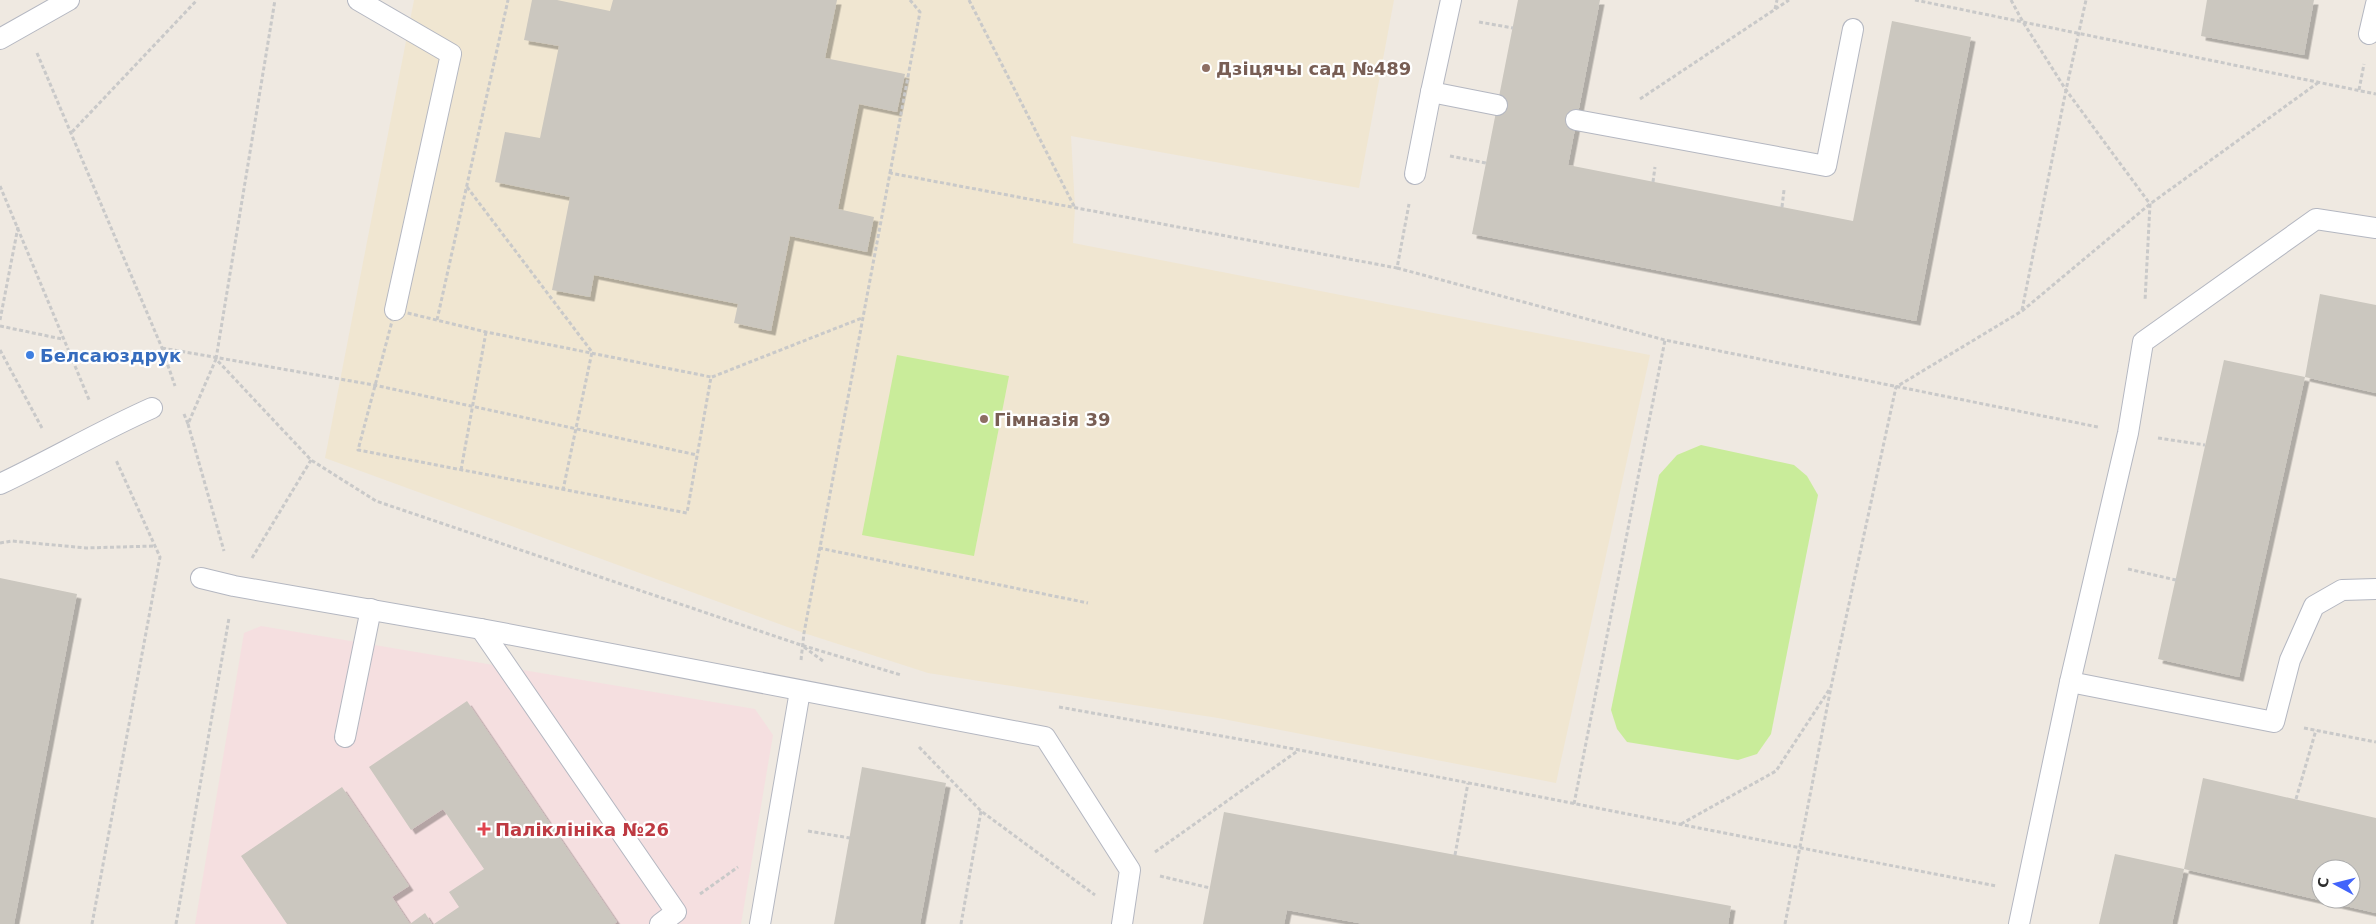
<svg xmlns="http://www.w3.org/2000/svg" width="2376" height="924" font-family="'DejaVu Sans',sans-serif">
	<defs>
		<filter id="shadow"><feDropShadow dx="4.5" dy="4.5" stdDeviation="0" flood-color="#0004"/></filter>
	</defs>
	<rect width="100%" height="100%" fill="#efe9e1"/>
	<polygon fill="#f0e6d1" points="414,0 1394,0 1359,188 1071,136 1075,208 1073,243 1650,355 1556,783 1218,718 928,673 804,633 325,458"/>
	<polygon fill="#f5dfe0" points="261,626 755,709 773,735 741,924 195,924 244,633"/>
	<g fill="#c9ec9a">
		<polygon points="897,355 1009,376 974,556 862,535"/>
		<polygon points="1701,445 1794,465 1807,476 1818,495 1771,734 1757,754 1738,760 1627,742 1617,729 1611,710 1659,475 1677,455"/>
	</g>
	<g fill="#cbc7bf" fill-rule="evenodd" filter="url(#shadow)">
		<polygon points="532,0 557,0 610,11 613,0 837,0 825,58 905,74 897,112 859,104 838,209 874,217 867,252 790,236 771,331 734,323 738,304 594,275 590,297 552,290 570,197 495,182 505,132 540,138 559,46 524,40"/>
		<polygon points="1518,0 1600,0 1568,165 1853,221 1892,21 1971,37 1916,321 1472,234"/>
		<polygon points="2207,0 2314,0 2304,55 2201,36"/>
		<polygon points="2320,294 2376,305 2376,393 2305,377"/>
		<polygon points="2224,360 2305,377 2239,677 2158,659"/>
		<polygon points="0,578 77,594 14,924 0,924"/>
		<polygon points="467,701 617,922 614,924 434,924 459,907 449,892 484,869 443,809 411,830 369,767"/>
		<polygon points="862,767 946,783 920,924 834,924"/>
		<path d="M 2203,778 L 2376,818 L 2376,913 L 2184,869 ZM 2321,869 L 2351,869 L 2351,899 L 2321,899 Z"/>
		<polygon points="342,787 409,886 392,897 410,924 425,913 432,924 287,924 241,856"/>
		<polygon points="1224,812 1731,906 1728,924 1364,924 1287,910 1284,924 1203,924"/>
		<polygon points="2115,854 2184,869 2172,924 2099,924"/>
	</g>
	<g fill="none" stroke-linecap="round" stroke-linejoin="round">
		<g stroke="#b4b7c1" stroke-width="22">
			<g id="service">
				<polyline points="358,0 451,54 395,310"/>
				<polyline points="1451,0 1431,92 1497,105"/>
				<polyline points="2369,34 2376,4"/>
				<polyline points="0,39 69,0"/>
				<polyline points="1576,120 1826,166 1853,29"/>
				<polyline points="1415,174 1431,92"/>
				<polyline points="2376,228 2316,219 2143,342 2128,433 2070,682 2274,722 2290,660 2314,606 2342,590 2376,589"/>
				<path d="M 0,484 C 51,460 100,431 152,408"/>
				<polyline points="201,578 234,586 481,629 1045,737 1130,870 1122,924"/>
				<polyline points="481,629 676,912 660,924"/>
				<polyline points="345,737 371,609"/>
				<polyline points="760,924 800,691"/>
				<polyline points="2019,924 2070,682"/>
			</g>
		</g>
		<g stroke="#c9c9c9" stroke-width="3" stroke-dasharray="4 2.5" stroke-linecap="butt">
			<polyline points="969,0 1075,208"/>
			<polyline points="1915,0 2376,94"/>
			<polyline points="2011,0 2023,22 2066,90 2150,204 2145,301"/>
			<polyline points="1775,9 1777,0"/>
			<polyline points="1479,22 1513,28"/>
			<polyline points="37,53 162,348 175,386"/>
			<polyline points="2359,90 2364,64"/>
			<polyline points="1640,99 1789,0"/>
			<polyline points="72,132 197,0"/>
			<polyline points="1450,156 1486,163"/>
			<polyline points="890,173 920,12 910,0"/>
			<polyline points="1653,182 1655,167"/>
			<polyline points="0,186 90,402"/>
			<polyline points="467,187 592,352 563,490"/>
			<polyline points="1782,207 1784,190"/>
			<polyline points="1397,268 1665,340 2098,427"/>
			<polygon points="395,310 486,332 711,377 687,513 358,450"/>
			<polyline points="2022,310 2066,90 2086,0"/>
			<polyline points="0,320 18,227"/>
			<polyline points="437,320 508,0"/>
			<polyline points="0,326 62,339"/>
			<polyline points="162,348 374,385 697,455"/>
			<polyline points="0,350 42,428"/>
			<polyline points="216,359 275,0"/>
			<polyline points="712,377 862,318"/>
			<polyline points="184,414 188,424 216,359 311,460 376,501 801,645 901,675"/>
			<polyline points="188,424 224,551"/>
			<polyline points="2158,438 2205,445"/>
			<polyline points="461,470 486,332"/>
			<polyline points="0,543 12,541 86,548 154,546"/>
			<polyline points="819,548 1088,603"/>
			<polyline points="252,558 311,460"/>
			<polyline points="2128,569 2176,580"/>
			<polyline points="804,647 823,661"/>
			<polyline points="801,660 804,633 890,173 1397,268 1409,204"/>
			<polyline points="1059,707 1300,750 1996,886"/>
			<polyline points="2304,728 2376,742"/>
			<polyline points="919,747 981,811 1095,895"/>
			<polyline points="2296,799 2316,730"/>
			<polyline points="1574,804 1665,340"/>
			<polyline points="1681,824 1776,771 1829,690"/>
			<polyline points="808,831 850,838"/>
			<polyline points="1155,852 1299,750"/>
			<polyline points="1455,855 1468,783"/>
			<polyline points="1160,876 1210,888"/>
			<polyline points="700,894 738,867"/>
			<polyline points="92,924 160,557 116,460"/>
			<polyline points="176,924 229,618"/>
			<polyline points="961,924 981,811"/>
			<polyline points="1785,924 1831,687 1896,387 2022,311 2150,204 2319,82"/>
		</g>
		<use href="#service" stroke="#fff" stroke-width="20"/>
	</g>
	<g fill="#8d6e63" stroke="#fff" stroke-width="2">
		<circle cx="1206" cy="68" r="5"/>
		<circle cx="984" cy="419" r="5"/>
	</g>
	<circle fill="#3f7fe0" stroke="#fff" stroke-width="2" cx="30" cy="355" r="5"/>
	<path fill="#e0444e" stroke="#fff" stroke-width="2" d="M481.5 821.5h5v5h5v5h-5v5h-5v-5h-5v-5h5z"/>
	<g text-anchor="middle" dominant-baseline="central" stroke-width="4.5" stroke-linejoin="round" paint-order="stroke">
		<g font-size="18" font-weight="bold" fill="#785e54" stroke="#fff" text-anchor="start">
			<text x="1216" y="68">Дзіцячы сад №489</text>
			<text x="994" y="419">Гімназія 39</text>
		</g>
		<g font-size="18" font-weight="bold" fill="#366cbe" stroke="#fff" text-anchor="start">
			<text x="40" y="355">Белсаюздрук</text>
		</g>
		<g font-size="18" font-weight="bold" fill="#be3a42" stroke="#fff" text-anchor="start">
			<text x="495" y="829">Паліклініка №26</text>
		</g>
	</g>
	<g transform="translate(2336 884) rotate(277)"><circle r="24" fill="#ffffff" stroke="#ababab"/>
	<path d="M0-4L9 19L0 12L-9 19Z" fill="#4264fb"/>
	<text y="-8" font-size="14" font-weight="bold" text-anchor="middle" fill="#2e2e2e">С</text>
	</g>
</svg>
